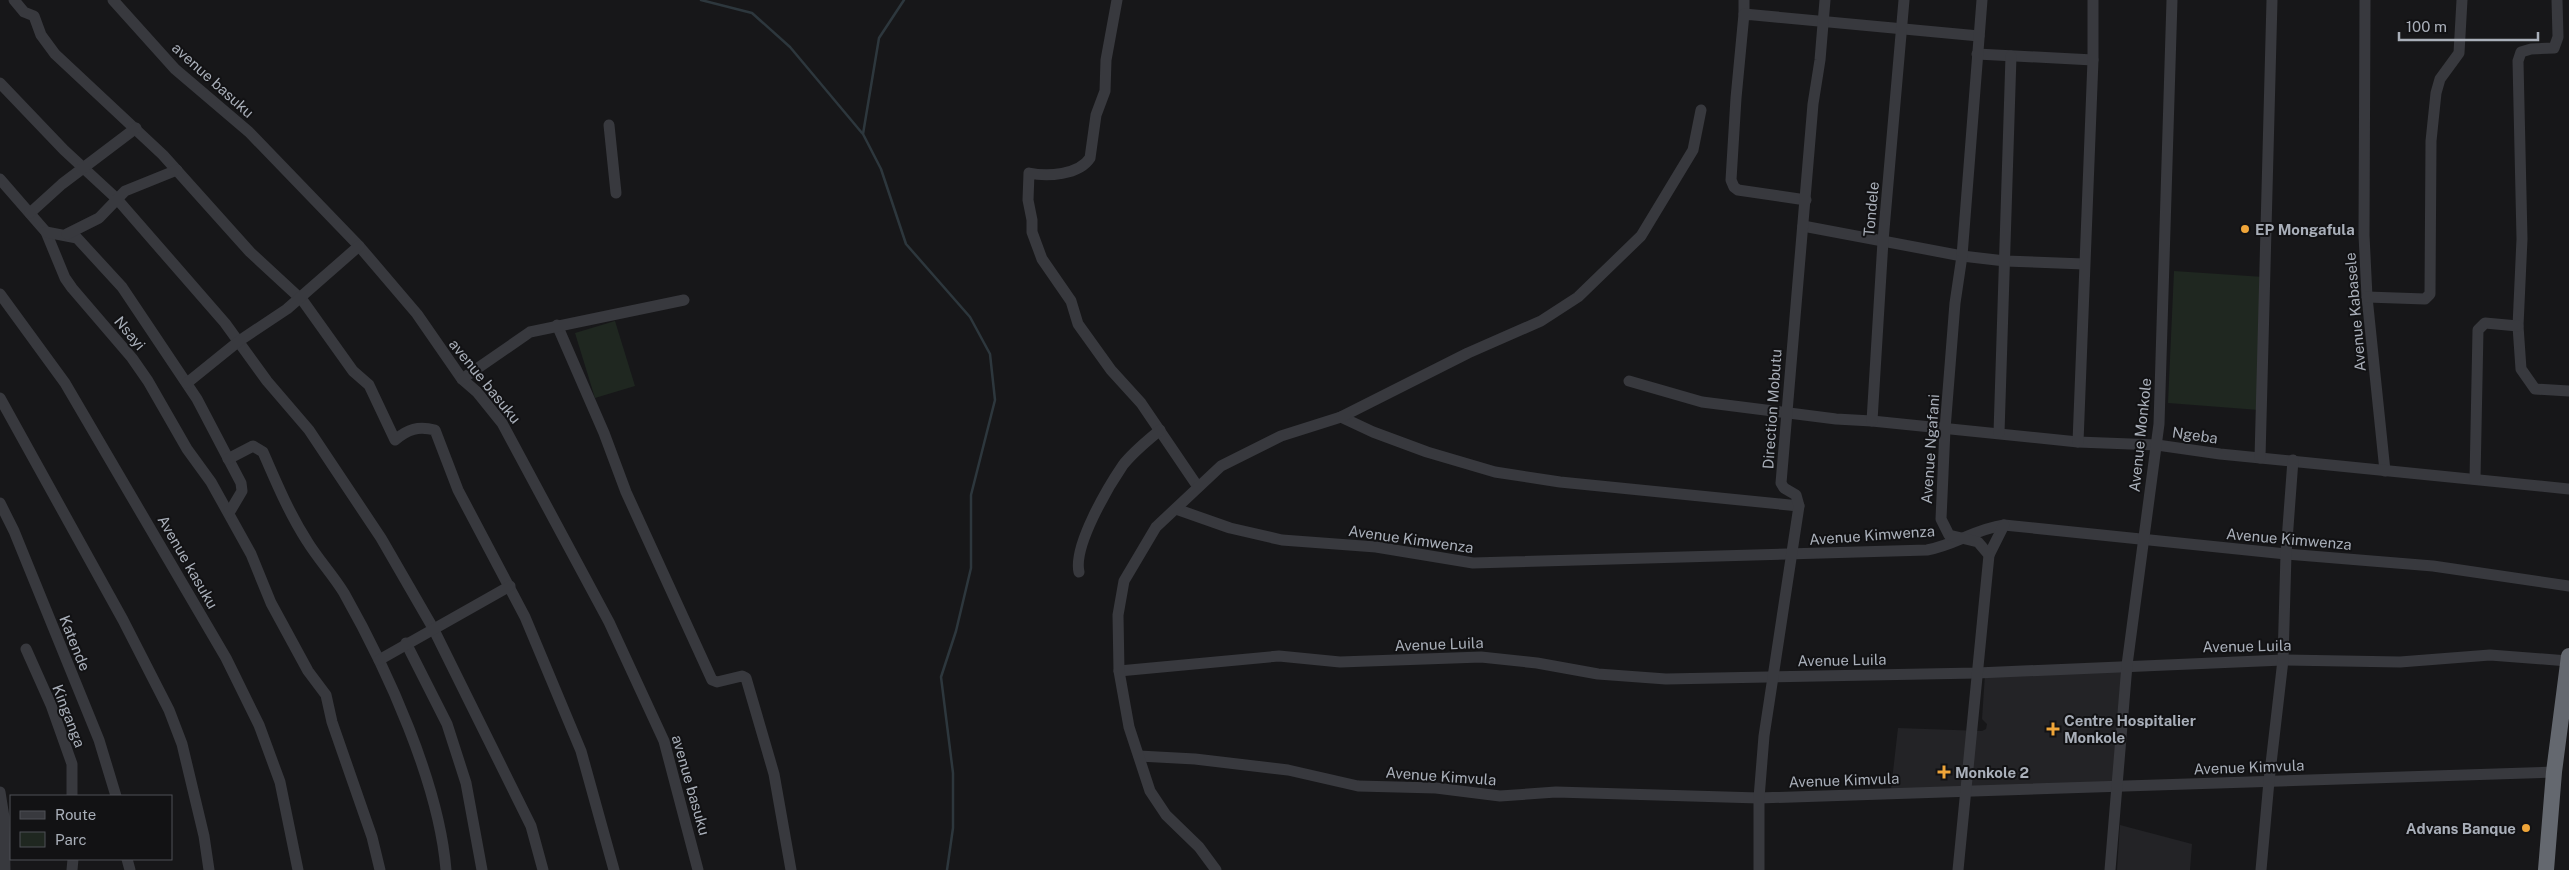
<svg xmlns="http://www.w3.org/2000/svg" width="2569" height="870" font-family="'Public Sans',sans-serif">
	<rect width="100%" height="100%" fill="#171719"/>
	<g fill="#232326">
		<polygon points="2124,669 2114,782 1891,789 1898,728 1982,731 1986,729 1987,724 1982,719 1985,674"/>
		<polygon points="2120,825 2192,844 2190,870 2117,870"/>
	</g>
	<g fill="#1f2720">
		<polygon points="2174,271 2264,277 2259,410 2168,403"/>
		<polygon points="615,321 635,386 595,398 575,333"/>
	</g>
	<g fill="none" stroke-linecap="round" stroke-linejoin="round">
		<g stroke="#2d373d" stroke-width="2.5">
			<polyline points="701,0 752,13 790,47 862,133"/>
			<polyline points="904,0 879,38 863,134 881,169 906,244 970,317 990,354 995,400 971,495 971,568 956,631 941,677 953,773 953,828 947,870"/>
		</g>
		<g stroke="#38393e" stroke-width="11">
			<path d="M 14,0 L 24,12 L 34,16 L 41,35 L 55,54 L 163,155 L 250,252 L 303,301 L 353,371 L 369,385 L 395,440 C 408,429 418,426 435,430 L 458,490 L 525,617 L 581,751 L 614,870"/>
			<polyline points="113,0 175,69 249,132 359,246 417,314 462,379 477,392 502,423 609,622 664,741 698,870"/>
			<path d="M 1117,0 L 1106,60 L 1105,91 L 1096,115 L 1090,158 C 1079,175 1047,177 1029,173 L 1028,200 L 1032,220 L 1032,232 L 1042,259 L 1071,301 L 1078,324 L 1111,370 L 1141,403 L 1198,487"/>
			<polyline points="2365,0 2364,235 2367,297 2385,471"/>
			<polyline points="2557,0 2558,37 2554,48 2531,49 2521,52 2518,61 2522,239 2518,326 2521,369 2535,389 2569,391"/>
			<polyline points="1744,14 1744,0"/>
			<polyline points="1977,54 2093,60"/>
			<polyline points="0,83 64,150 117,199 225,323 267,381 309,430 381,538 433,628 531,826 543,870"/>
			<polyline points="609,125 616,193"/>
			<polyline points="0,179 46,232 65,278 72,288 132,358 148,381 187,449 211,482 251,554 271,603 308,671 326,695 332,722 372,837 380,870"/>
			<polyline points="1806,200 1738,190 1734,187 1731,180 1736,98 1744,14 1979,36"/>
			<polyline points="30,213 62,184 136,128"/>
			<polyline points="1803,226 1962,256 2005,261 2084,264"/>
			<polyline points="46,232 77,238 122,287 197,399 241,483 242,491 229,513"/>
			<polyline points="67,234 99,218 125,191 177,170"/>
			<polyline points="0,294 65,383 226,658 259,725 280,782 298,870"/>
			<polyline points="2367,297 2425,299 2430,294 2431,141 2436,93 2440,79 2459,53 2462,0"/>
			<polyline points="557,325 604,433 626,492 712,680 717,682 742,676 746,678 774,774 791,870"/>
			<polyline points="462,379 530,332 684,300"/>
			<polyline points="1629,381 1702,402 1836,419 1872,421 2078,442 2157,445 2220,454 2569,489"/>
			<polyline points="187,383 239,341 287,309 359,246"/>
			<polyline points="0,398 123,620 169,710 182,744 204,836 209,870"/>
			<polyline points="1341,417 1373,432 1427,452 1495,472 1560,482 1799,506"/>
			<polyline points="1872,421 1883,241 1904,0"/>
			<polyline points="1999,433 2011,56"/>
			<polyline points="2078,442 2093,60 2093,0"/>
			<polyline points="2260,458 2272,0"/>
			<path d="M 228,459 L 253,446 L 263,452 C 276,482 289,513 307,541 C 318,559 333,575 344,593 C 387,669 439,783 446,870"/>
			<polyline points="2475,479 2478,330 2485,323 2518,326"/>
			<polyline points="0,503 14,531 99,740 116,796"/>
			<path d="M 1176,509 L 1230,528 L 1282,540 L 1376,547 L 1473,563 L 1927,550 C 1955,545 1975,529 2004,525 L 2286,554 L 2433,566 L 2569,586"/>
			<polyline points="1989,555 2004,525"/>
			<path d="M 1079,572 C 1073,546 1108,487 1123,465 C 1133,452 1147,441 1160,430"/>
			<polyline points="406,643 447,724 466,783 482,870"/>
			<polyline points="26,649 51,705 72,764 72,796"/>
			<polyline points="379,660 510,586"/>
			<polyline points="1119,671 1279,656 1340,662 1481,657 1537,663 1598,674 1666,679 1977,673 2283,660 2400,662 2490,655 2568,661"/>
			<polyline points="1139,756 1195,759 1288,770 1358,786 1436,788 1500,796 1556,792 1759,798 2554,772"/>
			<polyline points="0,792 4,817 5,870"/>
			<polyline points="127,859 130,870"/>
			<polyline points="72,870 73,859"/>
			<polyline points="1216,870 1199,847 1166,815 1150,791 1129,727 1119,671 1118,615 1124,581 1156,527 1221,466 1281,436 1341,417 1468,353 1541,321 1578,297 1641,236 1693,150 1701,110"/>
			<polyline points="1759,870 1759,798 1764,736 1799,506 1796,495 1784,488 1781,483 1813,104 1820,60 1825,0"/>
			<polyline points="1958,870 1989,555 1978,542 1949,535 1941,519 1945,429 1955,303 1962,256 1982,0"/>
			<polyline points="2110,870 2127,665 2159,424 2172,0"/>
			<polyline points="2261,870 2269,781 2283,660 2286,554 2293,460"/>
		</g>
		<polyline stroke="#64686f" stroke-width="16" points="2546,870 2554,772 2569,656"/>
	</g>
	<g fill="#efa539" stroke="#121214" stroke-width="2">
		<circle cx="2245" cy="229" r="5"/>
		<path d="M2050.5 721.5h5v5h5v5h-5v5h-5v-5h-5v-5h5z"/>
		<path d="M1941.5 764.5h5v5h5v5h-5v5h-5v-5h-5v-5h5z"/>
		<circle cx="2526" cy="828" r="5"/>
	</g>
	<g text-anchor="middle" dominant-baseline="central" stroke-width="4" stroke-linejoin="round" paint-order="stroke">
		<g font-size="15" fill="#a9afb9" stroke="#121214">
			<text transform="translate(213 80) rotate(42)">avenue basuku</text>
			<text transform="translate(1871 209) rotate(-85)">Tondele</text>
			<text transform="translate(2355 312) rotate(-95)">Avenue Kabasele</text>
			<text transform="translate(130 333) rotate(50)">Nsayi</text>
			<text transform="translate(485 381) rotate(51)">avenue basuku</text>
			<text transform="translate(1772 409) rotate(-86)">Direction Mobutu</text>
			<text transform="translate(2140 435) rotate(-84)">Avenue Monkole</text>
			<text transform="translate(2195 435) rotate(8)">Ngeba</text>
			<text transform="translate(1930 449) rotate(-86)">Avenue Ngafani</text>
			<text transform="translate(1872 535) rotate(-4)">Avenue Kimwenza</text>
			<text transform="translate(1411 539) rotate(8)">Avenue Kimwenza</text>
			<text transform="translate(2289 539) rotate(5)">Avenue Kimwenza</text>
			<text transform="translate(188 562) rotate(60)">Avenue kasuku</text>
			<text transform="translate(75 643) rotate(68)">Katende</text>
			<text transform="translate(1439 644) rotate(-2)">Avenue Luila</text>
			<text transform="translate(2247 646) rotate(-1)">Avenue Luila</text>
			<text transform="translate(1842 660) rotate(-1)">Avenue Luila</text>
			<text transform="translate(69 716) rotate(69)">Kinganga</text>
			<text transform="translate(2249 767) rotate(-2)">Avenue Kimvula</text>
			<text transform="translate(1441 776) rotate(4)">Avenue Kimvula</text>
			<text transform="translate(1844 780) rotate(-2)">Avenue Kimvula</text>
			<text transform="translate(691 785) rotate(74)">avenue basuku</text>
		</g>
		<g font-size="15" font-weight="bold" fill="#a9afb9" stroke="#121214" text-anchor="start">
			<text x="2255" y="229">EP Mongafula</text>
			<text x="2064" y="720">Centre Hospitalier<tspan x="2064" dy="17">Monkole</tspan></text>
			<text x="1955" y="772">Monkole 2</text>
			<text x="2516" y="828" text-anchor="end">Advans Banque</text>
		</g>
	</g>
	<rect x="10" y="795" width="162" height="65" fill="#121214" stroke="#4e5156"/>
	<rect x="20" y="811" width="25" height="8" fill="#38393e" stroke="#4e5156"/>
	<text x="55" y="820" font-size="15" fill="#a9afb9">Route</text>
	<rect x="20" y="832" width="25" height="15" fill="#1f2720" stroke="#4e5156"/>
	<text x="55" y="845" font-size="15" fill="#a9afb9">Parc</text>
	<path d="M2399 32v8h139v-8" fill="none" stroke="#a9afb9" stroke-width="2.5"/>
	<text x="2406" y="32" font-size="15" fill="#a9afb9" stroke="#121214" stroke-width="4" paint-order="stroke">100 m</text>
</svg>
